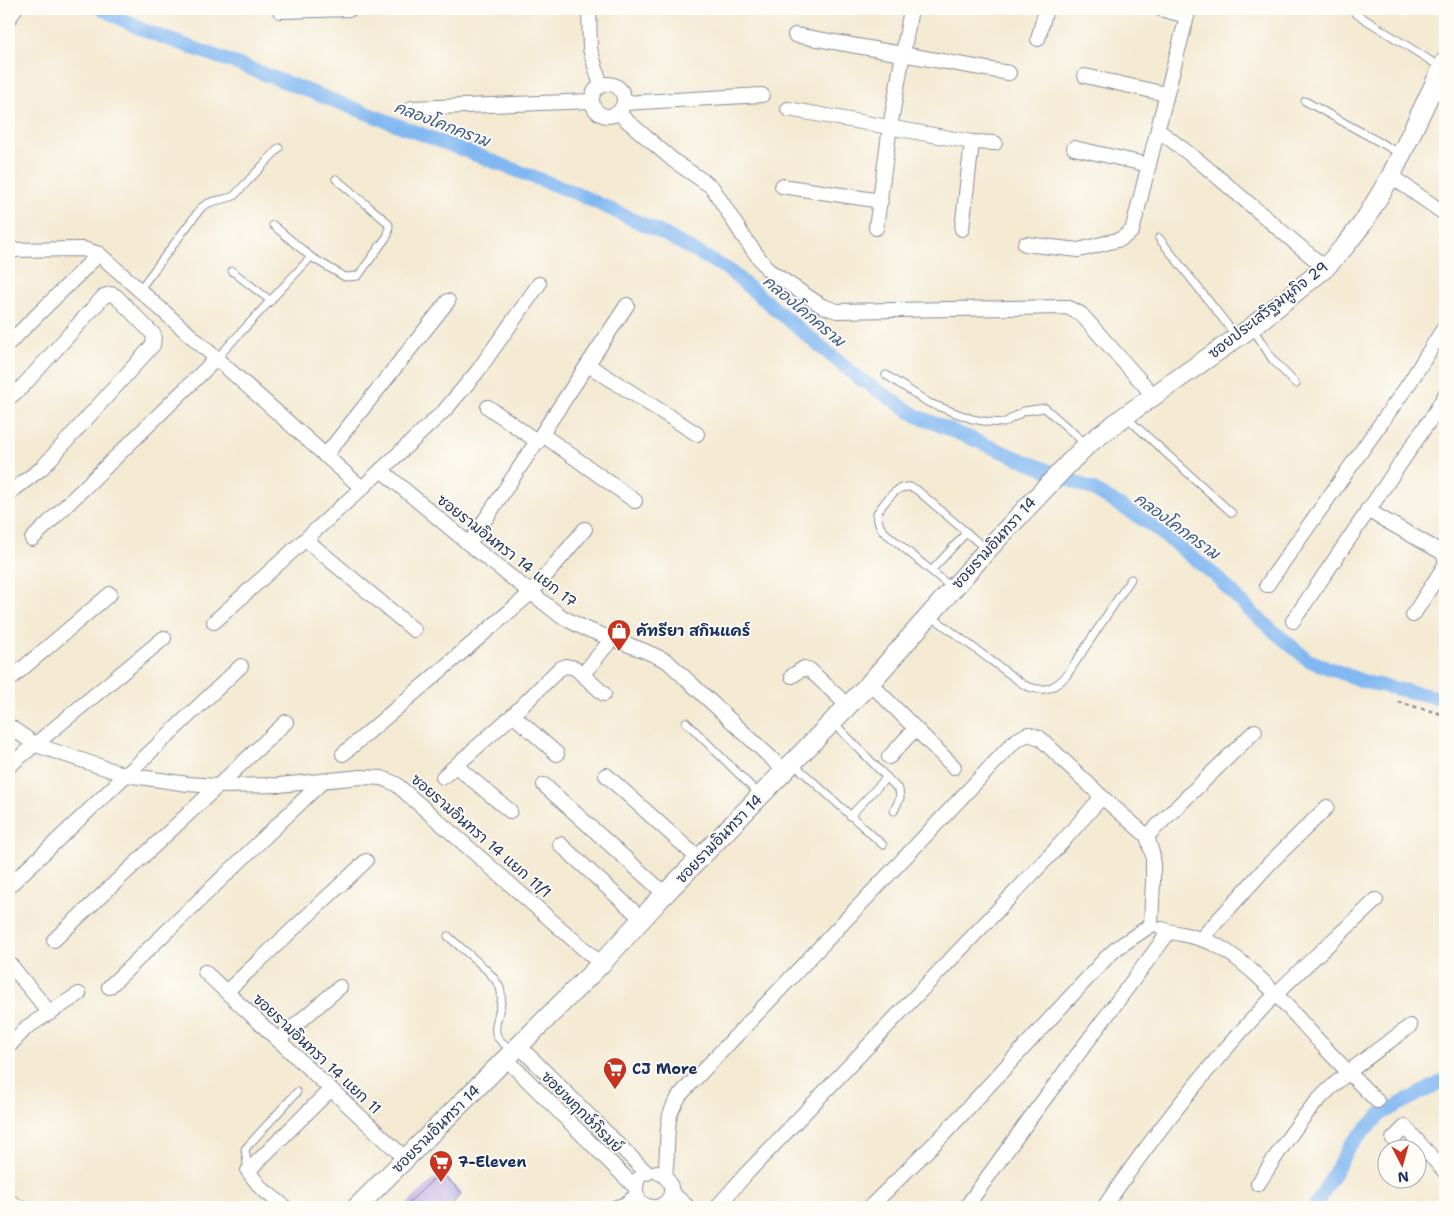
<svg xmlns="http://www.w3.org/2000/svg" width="1454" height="1216" font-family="'Shantell Sans','Playpen Sans Thai',sans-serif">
	<rect width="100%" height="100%" fill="#fdfcf7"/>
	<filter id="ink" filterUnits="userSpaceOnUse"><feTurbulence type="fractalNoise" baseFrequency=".02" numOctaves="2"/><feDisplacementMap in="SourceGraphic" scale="10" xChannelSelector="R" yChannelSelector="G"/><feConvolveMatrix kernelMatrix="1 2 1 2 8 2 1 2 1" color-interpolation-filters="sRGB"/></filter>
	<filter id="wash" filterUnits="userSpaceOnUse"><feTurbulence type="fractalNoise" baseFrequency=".0096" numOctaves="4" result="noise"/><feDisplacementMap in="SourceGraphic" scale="20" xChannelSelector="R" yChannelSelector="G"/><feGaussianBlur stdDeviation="1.12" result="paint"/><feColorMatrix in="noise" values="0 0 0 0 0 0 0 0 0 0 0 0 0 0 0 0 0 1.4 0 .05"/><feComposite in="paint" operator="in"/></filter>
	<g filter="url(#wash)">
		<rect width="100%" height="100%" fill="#f4e9d1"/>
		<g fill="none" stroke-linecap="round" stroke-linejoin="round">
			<g stroke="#82b8f1" stroke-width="14">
				<polyline points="102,9 143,30 243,66 578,194 666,235 727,269 857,377 917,416 1092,489 1147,522 1216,576 1251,612 1308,660 1365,682 1445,699"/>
				<polyline points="1315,1207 1350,1145 1381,1114 1445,1080"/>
			</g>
		</g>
		<g id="blocks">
			<polygon fill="#ac98dd" points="441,1172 462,1193 448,1207 404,1207"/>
		</g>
	</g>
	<g filter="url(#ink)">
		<use href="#blocks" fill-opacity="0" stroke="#888c98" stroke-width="1"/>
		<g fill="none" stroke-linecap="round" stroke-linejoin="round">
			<g stroke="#888c98" stroke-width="9">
				<g id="lane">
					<polyline points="1355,13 1442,68"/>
					<polyline points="1432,92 1445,98"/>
					<polyline points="1305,101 1401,154"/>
					<polyline points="273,225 311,257"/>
					<polyline points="1159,238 1237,337"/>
					<polyline points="232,271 271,301"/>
					<path d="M 140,289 L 201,208 C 210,199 223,201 234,196 L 279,148"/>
					<polyline points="1252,327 1272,359 1296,384"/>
					<polyline points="217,358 311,257 345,277 358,276 388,235 389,225 386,221 336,179"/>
					<polyline points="886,375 929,403 972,419 989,422 1004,423 1024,411 1045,408 1087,445"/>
					<polyline points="1126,417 1232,513"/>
					<polyline points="932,570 966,533"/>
					<path d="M 952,588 L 882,530 C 879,524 877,520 877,513 C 886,500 900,479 917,490 L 987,550"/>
					<path d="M 931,616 L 1024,685 C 1043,693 1053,690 1067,675 L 1131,579"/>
					<polyline points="686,722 760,795"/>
					<polyline points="834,723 899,790 900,798 894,811"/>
					<polyline points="794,764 883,845"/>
					<polyline points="850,816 887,777"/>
					<path d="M 448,936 C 461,949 494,972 500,988 C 506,1005 490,1026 498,1038 C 502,1043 508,1047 513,1051"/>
					<polyline points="248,1171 245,1149 297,1092"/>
				</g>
			</g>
			<g stroke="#888c98" stroke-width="16">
				<g id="street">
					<polyline points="589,9 590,49 601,86"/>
					<polyline points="1160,9 1187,16"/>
					<polyline points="280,11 351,9"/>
					<polyline points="9,19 15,9"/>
					<polyline points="795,35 1009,73"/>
					<polyline points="1038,39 1046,9"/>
					<polyline points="1085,76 1166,94"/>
					<circle cx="608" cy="100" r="16"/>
					<polyline points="624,103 762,95"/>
					<polyline points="412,108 592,101"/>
					<polyline points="788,109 972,142 995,143"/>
					<polyline points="618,113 674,161 712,187 745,239 768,270 822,306 837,311 1067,307 1081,314 1153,395"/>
					<polyline points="1158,130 1200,162 1325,268"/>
					<polyline points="1074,148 1149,165"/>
					<polyline points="1391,176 1445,214"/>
					<polyline points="782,186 881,201"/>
					<polyline points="876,228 890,127 911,9"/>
					<polyline points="962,229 972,142"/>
					<path d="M 1025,244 L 1079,250 L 1121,239 L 1132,231 C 1151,157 1169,83 1189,9"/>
					<polyline points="9,250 83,249 99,254 362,488"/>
					<polyline points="9,343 99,254"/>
					<polyline points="588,365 697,434"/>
					<polyline points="9,398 22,387 104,296 111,294 116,296 154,335 153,345 42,468 9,493"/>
					<polyline points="488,407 538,442"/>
					<polyline points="543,435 635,501"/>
					<polyline points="325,456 448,301"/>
					<polyline points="381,470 469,544 562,617 586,629 645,651 667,661 785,771"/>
					<polyline points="1367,510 1443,553 1445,559"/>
					<polyline points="32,539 217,358"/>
					<polyline points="306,540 414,630"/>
					<polyline points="469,544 627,305"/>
					<polyline points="1267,585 1410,382 1445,326"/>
					<polyline points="1413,615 1445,565"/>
					<polyline points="1293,621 1434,414 1445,395"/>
					<polyline points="214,622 362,488 445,410 477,372 539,284"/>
					<polyline points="583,674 611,640"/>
					<polyline points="792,676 804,668 810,670 848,706"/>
					<polyline points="9,680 110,594"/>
					<polyline points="870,683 954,767"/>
					<polyline points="513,715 557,754"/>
					<polyline points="9,726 36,745 126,775 188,784 217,786 279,785 361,777 382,778 396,784 601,964"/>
					<polyline points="343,754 531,593 585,529"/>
					<polyline points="889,757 915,729"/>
					<polyline points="9,766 164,638"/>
					<polyline points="456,766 510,811"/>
					<polyline points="606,775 699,859"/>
					<polyline points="443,777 513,715 559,669 566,666 575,668 604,694"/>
					<polyline points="544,785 665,894"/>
					<polyline points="1147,836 1255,731"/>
					<polyline points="560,844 642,919"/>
					<polyline points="9,886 241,666"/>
					<path d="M 1162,929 C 1180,935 1199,936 1216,945 C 1257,967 1295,1016 1326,1049 C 1343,1067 1360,1084 1377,1101"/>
					<polyline points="1201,939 1270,863 1327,807"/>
					<polyline points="54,940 286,722"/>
					<polyline points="9,963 50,1013"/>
					<polyline points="205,972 406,1159"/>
					<polyline points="109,987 322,782"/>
					<polyline points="227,991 366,861"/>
					<polyline points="278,1040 340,987"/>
					<polyline points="9,1046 27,1027 79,994"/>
					<polyline points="519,1046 647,1173"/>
					<polyline points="506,1059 635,1187"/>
					<polyline points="1393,1139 1405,1127 1445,1172"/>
					<path d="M 665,1175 C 668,1157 666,1139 669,1120 C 670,1111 675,1103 680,1095 L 1015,741 L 1028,734 L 1040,738 L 1102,797 L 1147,836 L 1153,856 L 1153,880 L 1151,925"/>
					<path d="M 638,1179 C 633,1192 637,1206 653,1207"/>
					<path d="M 1258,1184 C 1275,1158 1291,1131 1312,1107 C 1340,1075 1376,1052 1410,1026"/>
					<polyline points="671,1192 688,1207"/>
					<polyline points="9,1201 19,1207"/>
					<polyline points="285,1207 261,1188 248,1171 331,1089"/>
					<polyline points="616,1207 624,1205 636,1196"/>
					<path d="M 657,1207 C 676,1200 676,1180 657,1172"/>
					<polyline points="717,1207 747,1173 1056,849 1102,797"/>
					<polyline points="870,1207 944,1134 1107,957 1117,948 1151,925"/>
					<polyline points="966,1207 1028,1121 1169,932"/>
					<path d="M 1104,1207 C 1155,1133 1213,1059 1276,994 C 1308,962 1343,932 1376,900"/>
				</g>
			</g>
			<g stroke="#888c98" stroke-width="21">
				<polyline id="secondary" points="357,1207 601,964 659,900 870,683 987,550 1070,462 1087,445 1125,416 1252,327 1325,268 1345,246 1363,223 1391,176 1445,62"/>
			</g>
			<polyline stroke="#888c98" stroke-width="2.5" stroke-dasharray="4 4" stroke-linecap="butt" points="1398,702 1445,715"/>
			<use href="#lane" stroke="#fff" stroke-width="7"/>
			<use href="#street" stroke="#fff" stroke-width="14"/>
			<use href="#secondary" stroke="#fff" stroke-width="19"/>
		</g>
	</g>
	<defs>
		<g id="shop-pin" transform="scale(1.25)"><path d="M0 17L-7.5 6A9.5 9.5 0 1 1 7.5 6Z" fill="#c8321e" stroke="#fdfcf7"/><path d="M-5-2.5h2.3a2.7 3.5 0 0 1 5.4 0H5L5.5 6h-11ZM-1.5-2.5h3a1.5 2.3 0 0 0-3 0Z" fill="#fff"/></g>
		<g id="supermarket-pin" transform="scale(1.25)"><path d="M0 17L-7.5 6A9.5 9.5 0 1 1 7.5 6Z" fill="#c8321e" stroke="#fdfcf7"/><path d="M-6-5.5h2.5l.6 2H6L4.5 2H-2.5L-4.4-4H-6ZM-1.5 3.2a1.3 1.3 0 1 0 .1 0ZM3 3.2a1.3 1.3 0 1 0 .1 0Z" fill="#fff"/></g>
	</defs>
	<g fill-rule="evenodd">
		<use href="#shop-pin" x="619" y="631"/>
		<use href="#supermarket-pin" x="615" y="1069"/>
		<use href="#supermarket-pin" x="441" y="1162"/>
	</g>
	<g text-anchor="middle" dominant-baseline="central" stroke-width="4" stroke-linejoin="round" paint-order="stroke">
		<g font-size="15" fill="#1b2f5e" stroke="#fdfcf7">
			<text transform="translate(1268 310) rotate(-38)">ซอยประเสริฐมนูกิจ 29</text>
			<text transform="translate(994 543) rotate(-48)">ซอยรามอินทรา 14</text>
			<text transform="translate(507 551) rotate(38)">ซอยรามอินทรา 14 แยก 17</text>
			<text transform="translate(481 836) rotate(41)">ซอยรามอินทรา 14 แยก 11/1</text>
			<text transform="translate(719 839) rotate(-46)">ซอยรามอินทรา 14</text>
			<text transform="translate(317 1054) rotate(43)">ซอยรามอินทรา 14 แยก 11</text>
			<text transform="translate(582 1112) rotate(45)">ซอยพฤกษ์ภิรมย์</text>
			<text transform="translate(436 1129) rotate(-45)">ซอยรามอินทรา 14</text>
		</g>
		<g font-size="15" font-weight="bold" fill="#1b2f5e" stroke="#fdfcf7" text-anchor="start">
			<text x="636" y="631">คัทรียา สกินแคร์</text>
			<text x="632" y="1069">CJ More</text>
			<text x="458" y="1162">7-Eleven</text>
		</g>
		<g font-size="16" font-style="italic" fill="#3a588a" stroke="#fdfcf7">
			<text transform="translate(442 124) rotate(21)">คลองโคกคราม</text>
			<text transform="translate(804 311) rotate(40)">คลองโคกคราม</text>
			<text transform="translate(1177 526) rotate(36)">คลองโคกคราม</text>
		</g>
	</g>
	<rect width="1454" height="1216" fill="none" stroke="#fdfcf7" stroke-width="30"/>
	<g transform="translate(1402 1164) rotate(174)"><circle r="24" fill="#fdfcf7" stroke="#a3aaba"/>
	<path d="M0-4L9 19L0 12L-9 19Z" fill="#c8321e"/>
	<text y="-8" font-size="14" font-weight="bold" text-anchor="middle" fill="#1b2f5e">N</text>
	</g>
</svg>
